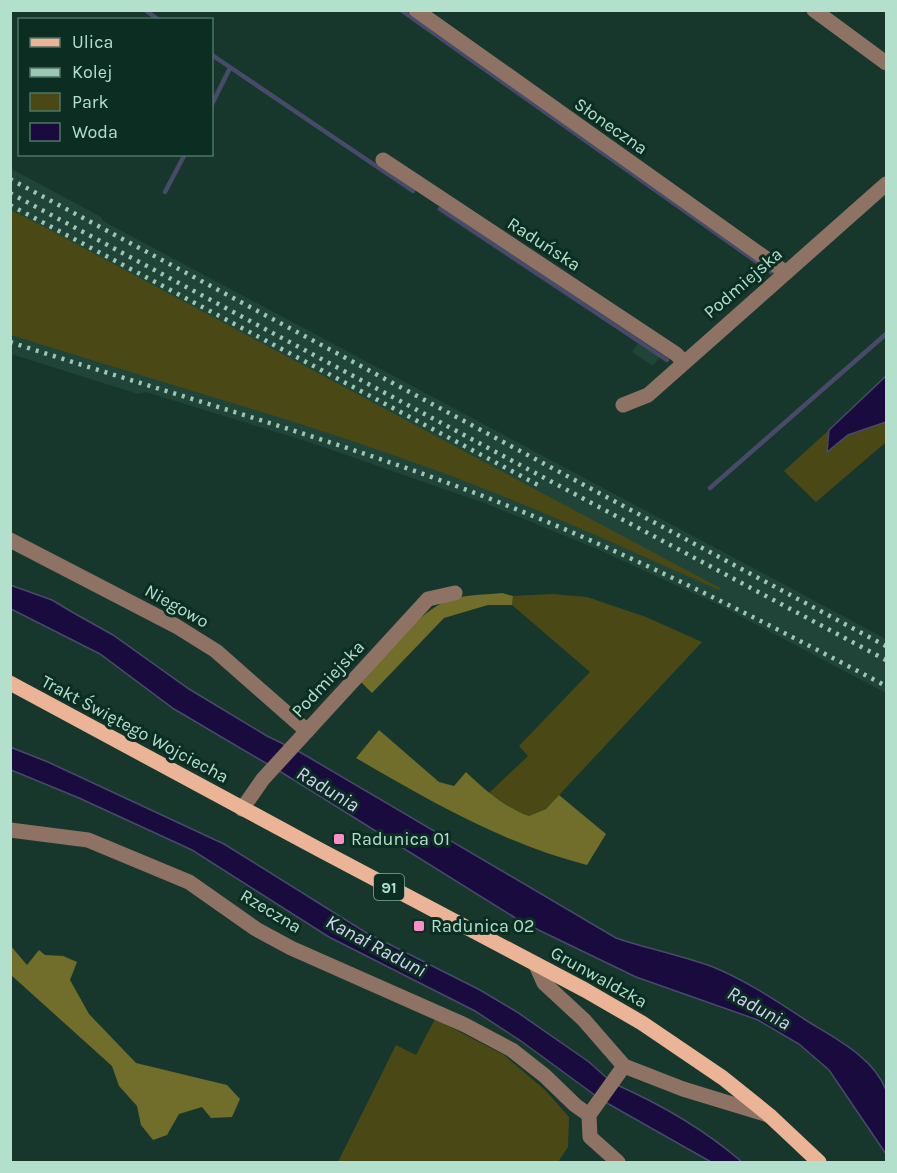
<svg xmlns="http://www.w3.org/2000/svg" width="897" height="1173" font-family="Karla,sans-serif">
	<rect width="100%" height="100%" fill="#17372c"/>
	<g fill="#204437">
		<polygon points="10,168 101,217 103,221 886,639 886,693 719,605 597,549 487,504 309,442 146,392 138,394 11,354"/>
		<polygon points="638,343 660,357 653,366 632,352"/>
	</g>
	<g fill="#4a4916">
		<path d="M 11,210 L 50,230 L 720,588 L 719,590 C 625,548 531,505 435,470 C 296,419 152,380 11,335 Z"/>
		<polygon points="886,422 886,442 816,502 784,471 829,430 828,451 848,435"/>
		<polygon points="552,594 587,597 646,617 702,642 546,809 529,816 513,810 489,793 528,756 519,746 590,672 512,605 513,596"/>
		<polygon points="435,1019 504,1055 545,1090 569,1117 568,1147 558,1162 338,1162 396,1045 416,1055"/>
	</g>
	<g fill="#706e2a">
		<path d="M 502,593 L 513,596 L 512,605 L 488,605 L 444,618 L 372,693 L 361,682 C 383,659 414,617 442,603 C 459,594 483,595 502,593 Z"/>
		<path d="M 379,730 L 439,782 L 454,786 L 466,772 C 485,790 504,807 529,816 L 546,809 L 559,795 L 606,834 L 587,865 C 504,844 430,801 356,758 Z"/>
		<polygon points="10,945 27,965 39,950 45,955 63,956 77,962 70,980 89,1014 136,1063 227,1085 240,1099 232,1117 211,1118 202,1107 179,1114 167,1135 153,1140 141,1125 137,1106 119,1086 112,1066 11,975"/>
	</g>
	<g fill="#190b3e" stroke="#474b69" stroke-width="1.5">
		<polygon points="886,376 886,422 848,435 827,452 829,430"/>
		<path d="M 10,585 L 52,600 L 72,612 L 113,635 L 189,689 L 267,736 L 298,751 L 616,938 C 648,949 681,955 713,967 C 745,980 775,1000 804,1019 C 832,1037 873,1056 886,1090 C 890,1101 886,1139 886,1154 L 829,1070 L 799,1044 L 758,1020 L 636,977 L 522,922 L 281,772 L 174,709 L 100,654 L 11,609 Z"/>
		<polygon points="10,747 48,762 224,844 365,932 480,990 517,1012 589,1062 608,1079 596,1096 521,1041 475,1011 329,937 192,850 79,798 11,770"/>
		<path d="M 617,1085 C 662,1105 705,1130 742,1162 L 711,1162 L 605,1102 Z"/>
	</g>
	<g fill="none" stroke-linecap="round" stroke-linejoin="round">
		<g stroke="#474b69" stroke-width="4.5">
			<polyline points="145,10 159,20"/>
			<polyline points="401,10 771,272"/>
			<polyline points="212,55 413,191"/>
			<polyline points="212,104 230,68"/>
			<polyline points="165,192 185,154"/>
			<polyline points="440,209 667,360"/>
			<polyline points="710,488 886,334"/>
		</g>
		<g stroke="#8e7365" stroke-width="15">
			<polyline points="416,10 785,272"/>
			<polyline points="814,10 886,63"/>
			<polyline points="383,160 676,354 684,362"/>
			<polyline points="623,405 648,395 886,184"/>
			<polyline points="10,540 176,626 216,651 307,731"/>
			<polyline points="242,809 263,779 428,599 455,593"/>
			<polyline points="10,830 88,840 189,882 256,929 291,948 465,1025 512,1050 545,1076 575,1105 589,1115"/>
			<polyline points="536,965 544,983 584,1020 624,1066 683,1089 768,1115"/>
			<polyline points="618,1162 590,1137 589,1115 624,1066"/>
		</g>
		<polyline stroke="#ecb497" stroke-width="15" points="10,683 322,851 585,990 642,1023 723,1078 769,1115 819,1162"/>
		<g stroke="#9bc7b5" stroke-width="4.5" stroke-dasharray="3 6" stroke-linecap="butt">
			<polyline points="10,179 886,646"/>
			<polyline points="10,193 886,660"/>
			<polyline points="10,205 540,486"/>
			<path d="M 10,342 C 170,394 332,438 488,498 C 625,551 756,617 886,686"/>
		</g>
	</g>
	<g fill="#fa8fc7" stroke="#0c2d22" stroke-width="2">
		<rect x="333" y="833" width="12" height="12" rx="3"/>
		<rect x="413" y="920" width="12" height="12" rx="3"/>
	</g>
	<g text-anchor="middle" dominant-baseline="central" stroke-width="6" stroke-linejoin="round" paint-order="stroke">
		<rect fill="#0c2d22" stroke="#80aa9a" stroke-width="1.5" x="374" y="874" width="30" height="26" rx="4.5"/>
		<g font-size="16" font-weight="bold" fill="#b2e0cd">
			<text x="389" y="887">91</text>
		</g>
		<g font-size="18" fill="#b2e0cd" stroke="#0c2d22">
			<text transform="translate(611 126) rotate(35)">Słoneczna</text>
			<text transform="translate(544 244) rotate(33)">Raduńska</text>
			<text transform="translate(743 283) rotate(-41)">Podmiejska</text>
			<text transform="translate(177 606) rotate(29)">Niegowo</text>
			<text transform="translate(328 679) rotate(-47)">Podmiejska</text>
			<text transform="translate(135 729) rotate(28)">Trakt Świętego Wojciecha</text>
			<text transform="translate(271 911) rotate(31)">Rzeczna</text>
			<text transform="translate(599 977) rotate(29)">Grunwaldzka</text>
		</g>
		<g font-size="18" fill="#b2e0cd" stroke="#0c2d22" text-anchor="start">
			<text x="351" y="839">Radunica 01</text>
			<text x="431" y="926">Radunica 02</text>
		</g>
		<g font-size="20" font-style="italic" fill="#d4d2f5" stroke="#0c2d22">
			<text transform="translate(328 789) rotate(31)">Radunia</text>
			<text transform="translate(376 946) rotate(28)">Kanał Raduni</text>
			<text transform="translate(759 1008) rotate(29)">Radunia</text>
		</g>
	</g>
	<rect width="897" height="1173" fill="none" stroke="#b2e0cd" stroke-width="24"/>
	<rect x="18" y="18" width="195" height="138" fill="#0c2d22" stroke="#4e7566" stroke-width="1.5"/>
	<rect x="30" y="38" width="30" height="9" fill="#ecb497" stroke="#4e7566" stroke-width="1.5"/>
	<text x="72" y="48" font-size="18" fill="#b2e0cd">Ulica</text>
	<rect x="30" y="68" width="30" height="9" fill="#9bc7b5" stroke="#4e7566" stroke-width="1.5"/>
	<text x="72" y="78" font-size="18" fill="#b2e0cd">Kolej</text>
	<rect x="30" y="93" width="30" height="18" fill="#4a4916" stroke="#4e7566" stroke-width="1.5"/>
	<text x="72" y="108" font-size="18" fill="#b2e0cd">Park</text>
	<rect x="30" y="123" width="30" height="18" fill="#190b3e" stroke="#4e7566" stroke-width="1.5"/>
	<text x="72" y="138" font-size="18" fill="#b2e0cd">Woda</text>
</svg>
